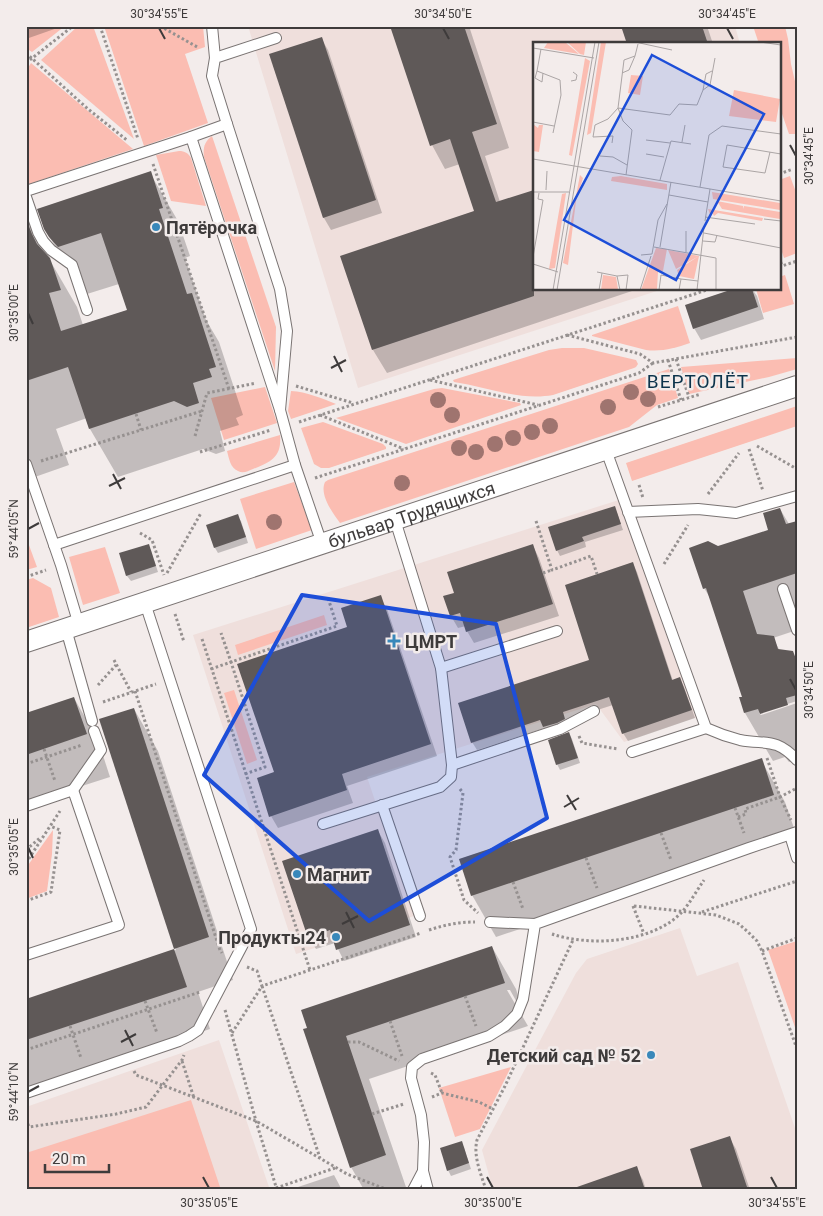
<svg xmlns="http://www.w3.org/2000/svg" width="823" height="1216" font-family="Roboto,sans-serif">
	<rect width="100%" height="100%" fill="#f3eceb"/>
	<g fill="#efdfdc">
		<polygon points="248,26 735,26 740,44 534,44 534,289 663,289 358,388"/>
		<polygon points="622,499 700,716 624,742 596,704 367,777 414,916 296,954 193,635"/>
		<polygon points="680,928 697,976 738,962 797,1134 797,1190 493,1190 482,1150 576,973 587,959"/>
		<polygon points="219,1040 270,1190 26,1190 26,1107"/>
	</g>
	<g fill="#fbbdb2">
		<polygon points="26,26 65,26 32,52 26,48"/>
		<polygon points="78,26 93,26 134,139 41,60"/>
		<polygon points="104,26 203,26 205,47 185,54 208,123 144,146"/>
		<polygon points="753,26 785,26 788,39 791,64 797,90 797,134 789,134 779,105 779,44 759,44"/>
		<polygon points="31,63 133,149 26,185 26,71"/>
		<path d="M 212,136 L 276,327 L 275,371 L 204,157 C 203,148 204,142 212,136 Z"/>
		<path d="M 179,151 C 185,151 188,153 191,158 L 206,206 L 171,201 L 156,155 Z"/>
		<polygon points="790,176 797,195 797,253 784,258 779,243 779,180"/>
		<polygon points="785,275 794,304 763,313 756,289 779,289 779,277"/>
		<path d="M 678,306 L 690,343 C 675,348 662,352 646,350 L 592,336 L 592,335 Z"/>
		<path d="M 562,348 L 584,348 L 636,360 L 638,364 L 636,367 L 634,368 L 553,395 C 520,401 487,387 454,382 L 453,380 L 549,350 Z"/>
		<polygon points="797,358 797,369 769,377 689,394 681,367"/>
		<path d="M 669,369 L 678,398 L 657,405 L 629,427 L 340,523 C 333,513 319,495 325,482 L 328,480 Z"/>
		<polygon points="265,387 277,423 224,440 211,398"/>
		<polygon points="442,388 520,403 521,405 406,444 336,418 434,389"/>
		<path d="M 291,391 C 307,392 321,398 336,404 L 291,419 L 288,411 Z"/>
		<polygon points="797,406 797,426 632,481 626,463"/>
		<polygon points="323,422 383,444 386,447 386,449 329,468 321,468 314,464 301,428"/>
		<path d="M 280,435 C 282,456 272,462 253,469 C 248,471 243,474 238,471 C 230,468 229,458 227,451 Z"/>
		<polygon points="294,482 312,530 256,549 240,499"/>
		<polygon points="26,537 37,567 26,570"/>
		<polygon points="105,547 120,593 83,605 69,557"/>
		<polygon points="33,578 51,588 59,617 26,628 26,580"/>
		<polygon points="324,615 327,625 238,655 235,645"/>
		<polygon points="234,690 257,760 247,764 224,693"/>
		<polygon points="53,830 52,854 47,891 26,899 26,868"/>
		<polygon points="797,941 797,1033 768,950"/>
		<polygon points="511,1067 480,1129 455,1137 439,1088"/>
		<polygon points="191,1100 221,1190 26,1190 26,1153"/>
	</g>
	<g fill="#0003">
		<polygon points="26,26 63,26 26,39"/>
		<polygon points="392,26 469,26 509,148 485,156 500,202 534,191 534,289 638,289 387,373 373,350 476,212 460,164 445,169 432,145"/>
		<polygon points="622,26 707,26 713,44 628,44"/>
		<polygon points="321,38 328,50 382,213 331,230 324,218 271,55"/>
		<polygon points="150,173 178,221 190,256 185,258 206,320 219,342 243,415 236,418 239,425 220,431 225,451 216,454 203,449 118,477 90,429 87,418 56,429 69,465 32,478 34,486 26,489 26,219 77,307 83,325 128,310 119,284 87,294 78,285 45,229"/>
		<polygon points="737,289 752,289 757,296 764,319 701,340 694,328 686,306"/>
		<polygon points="614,507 617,513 623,530 585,542 586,547 560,556 557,550"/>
		<polygon points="780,509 789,524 797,522 797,630 773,638 780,651 792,652 797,660 797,701 759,713 761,715 797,703 797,759 789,762 785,757 773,761 745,713 741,698 744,697 712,601 704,588 718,548 770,531"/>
		<polygon points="237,516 241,521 248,543 218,553 215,548 208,526"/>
		<polygon points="148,545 151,551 158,572 131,581 127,576 120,554"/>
		<polygon points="533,546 539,558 559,616 474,643 467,631 466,626 458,628 451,616 445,597 455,594"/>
		<polygon points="633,564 637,572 673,681 680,679 684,687 695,718 628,741 623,733 613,705 566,720 549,735 545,728 477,750 472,742 591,660"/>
		<polygon points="380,597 387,609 437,756 347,786 353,803 278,828 271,816 275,773 349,628"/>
		<polygon points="74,698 98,740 110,777 26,804 26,714"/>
		<polygon points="134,709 158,751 233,980 198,992 210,1029 26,1090 26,1000 176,950 101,720"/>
		<polygon points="569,733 572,739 580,763 560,770 557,764"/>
		<polygon points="761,760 785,802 797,837 496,937 472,895"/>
		<polygon points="378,831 385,843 416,937 344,961 335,943 316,949 309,937"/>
		<polygon points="492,947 516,989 524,1015 510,990 507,990 528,1026 369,1079 407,1190 364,1190 351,1167 305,1030"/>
		<polygon points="729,1137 736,1149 750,1190 705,1190"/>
		<polygon points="461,1142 464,1148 471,1169 451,1176 448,1170"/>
		<polygon points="636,1168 643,1180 646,1190 601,1190"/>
		<polygon points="334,1175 342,1190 299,1190 298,1187"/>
	</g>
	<g fill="#5f5958">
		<polygon points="390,26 464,26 497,124 472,132 496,202 534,190 534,296 372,350 340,256 474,211 450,139 430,146"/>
		<polygon points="621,26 702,26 708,44 627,44"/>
		<polygon points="322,37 376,200 323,218 269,54"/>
		<polygon points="151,171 163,208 159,209 187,294 192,293 216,367 209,369 212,377 193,383 199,403 187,407 174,401 89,429 68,367 26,381 26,219 32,234 37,244 50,258 61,290 49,293 61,331 127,310 101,233 58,247 49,237 44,229 37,209"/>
		<polygon points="733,289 752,289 758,307 693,329 685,305"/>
		<polygon points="615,506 621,524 582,537 584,541 556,551 548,527"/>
		<polygon points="780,508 786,524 797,521 797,573 743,591 757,634 774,636 778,649 793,651 797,662 797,695 786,698 788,705 760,714 758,709 744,713 739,697 742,697 706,588 703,589 689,548 708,541 718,546 768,530 763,513"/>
		<polygon points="238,514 246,537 214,548 206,525"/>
		<polygon points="149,544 156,566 126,576 119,553"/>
		<polygon points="533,544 553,604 466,632 460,613 450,616 443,596 454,593 447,572"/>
		<polygon points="633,562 672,680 680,677 692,710 622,734 609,697 563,712 565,719 557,723 543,727 540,720 471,743 458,703 589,660 565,585"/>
		<polygon points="381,595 431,744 342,774 347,790 269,817 257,778 274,772 237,664 347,627 341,608"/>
		<polygon points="74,697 87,734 26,755 26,713"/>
		<polygon points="134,708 209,937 174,949 99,719"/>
		<polygon points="569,732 578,758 556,765 548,740"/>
		<polygon points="762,758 774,795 471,896 459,859"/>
		<polygon points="378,829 410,925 336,950 330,930 308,938 282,861"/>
		<polygon points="492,946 505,983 346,1036 386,1155 350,1168 303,1029 307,1028 301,1010"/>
		<polygon points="174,949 187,987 26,1040 26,999"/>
		<polygon points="730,1136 748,1190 703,1190 690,1149"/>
		<polygon points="462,1141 469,1163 447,1171 440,1148"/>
		<polygon points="637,1166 645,1190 577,1190 577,1187"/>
	</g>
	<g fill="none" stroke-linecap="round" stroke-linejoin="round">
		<g stroke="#7a7473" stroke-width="12">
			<g id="lane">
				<polyline points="212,26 215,58"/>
				<polyline points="276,38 215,58 212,76 227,124 280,289 287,331 280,410"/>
				<polyline points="191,137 280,410 295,465 322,544"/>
				<polyline points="26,191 191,137 227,124"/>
				<polyline points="26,197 38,232 43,241 51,250 72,265 87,310"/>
				<path d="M 606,450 L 706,728 C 717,733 728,737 740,740 C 766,745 775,737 797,760"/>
				<polyline points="26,464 61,565 79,625"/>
				<polyline points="628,512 698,509 736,513 797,496"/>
				<polyline points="54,545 295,465"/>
				<polyline points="783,589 797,630"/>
				<polyline points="66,629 92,721"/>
				<polyline points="441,668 557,631"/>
				<polyline points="632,752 706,728"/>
				<polyline points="452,765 560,729 594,711"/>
				<polyline points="73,790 101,750 94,731"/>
				<polyline points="382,805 420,916"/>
				<polyline points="26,806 73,790 119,925 26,955"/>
				<polyline points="323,824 440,787 451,777 452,765 441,668 395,520"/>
				<polyline points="790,835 797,858"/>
				<polyline points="490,922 535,924"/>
				<polyline points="26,1093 179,1041 189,1036 198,1030 251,929 145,603"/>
				<polyline points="423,1171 428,1190"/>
				<polyline points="413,1190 423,1171 424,1142 421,1115 411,1078 412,1067 422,1059 489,1036 505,1026 517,1014 523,999 535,924 749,848 797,832"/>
			</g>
		</g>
		<g stroke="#7a7473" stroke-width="22">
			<g id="street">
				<path id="s1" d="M 26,642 L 797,386"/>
			</g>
		</g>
		<g stroke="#969190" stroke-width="3" stroke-dasharray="2.5 2.5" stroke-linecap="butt">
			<polyline points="100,26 138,139"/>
			<polyline points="160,26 199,48"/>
			<polyline points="26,53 88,109 128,141"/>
			<polyline points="26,63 73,26"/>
			<polyline points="153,164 229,389"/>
			<polyline points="779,174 793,169"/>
			<polyline points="779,257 782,266"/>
			<polyline points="779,267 797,261"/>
			<polyline points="567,335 640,354 653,363 797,337"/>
			<polyline points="676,359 689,397"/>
			<polyline points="668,360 681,400"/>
			<polyline points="430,380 538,405"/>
			<polyline points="296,386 353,403"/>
			<polyline points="658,407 701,394"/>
			<polyline points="136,414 141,430"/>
			<polyline points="320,415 404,449"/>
			<polyline points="299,422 710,289"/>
			<polyline points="195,436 207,393 256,383"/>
			<polyline points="757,446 797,469"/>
			<polyline points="749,449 763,491"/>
			<polyline points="200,452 271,430"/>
			<polyline points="41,461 202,411"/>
			<polyline points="315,478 639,373 653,363"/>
			<polyline points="639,485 643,498"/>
			<polyline points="708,494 739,453"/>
			<polyline points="536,521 552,570 591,556 597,574"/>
			<polyline points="140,533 152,540 164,575"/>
			<polyline points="664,564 688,525"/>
			<polyline points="167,573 201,513"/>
			<polyline points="543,573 552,570"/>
			<polyline points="26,577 46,570"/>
			<polyline points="175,614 184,642"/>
			<polyline points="202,639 310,970"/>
			<polyline points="114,660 131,692"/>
			<polyline points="211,669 231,662 221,633"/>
			<polyline points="98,685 116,665"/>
			<polyline points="135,691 220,950 222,953"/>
			<polyline points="103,702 156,684"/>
			<polyline points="579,736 582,743 618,749"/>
			<polyline points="44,749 55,781"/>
			<polyline points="767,758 780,797 791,820"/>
			<polyline points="26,764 82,745"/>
			<polyline points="245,774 265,767 231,662 337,626 328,598"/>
			<polyline points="460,789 463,793 456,850 450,857 464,900 478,913"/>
			<polyline points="735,808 744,833"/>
			<polyline points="738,817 746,814 745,809 780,797 797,788"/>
			<polyline points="661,833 671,860"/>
			<polyline points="26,850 41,837"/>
			<polyline points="586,858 597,888"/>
			<polyline points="26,863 60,811"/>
			<polyline points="513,882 523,909"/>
			<polyline points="26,901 51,892 60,830 50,826"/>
			<polyline points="633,906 644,934"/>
			<polyline points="634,906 716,915 739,924 748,932 757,941 762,951 797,1049"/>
			<polyline points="702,912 797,881"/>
			<path d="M 429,930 C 444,925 459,922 475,922"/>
			<path d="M 552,934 C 590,947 653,943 682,912 C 690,903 697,890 704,880"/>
			<polyline points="762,951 797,938"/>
			<polyline points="247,967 257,971 262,986 421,933"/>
			<polyline points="262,986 320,1158"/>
			<polyline points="465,996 476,1026"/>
			<polyline points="145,1001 157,1033"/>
			<polyline points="225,1010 256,1121 277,1190"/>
			<polyline points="390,1021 402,1056"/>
			<polyline points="70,1026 81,1058"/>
			<polyline points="232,1033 262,986"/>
			<polyline points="348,1042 359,1042 399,1061"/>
			<polyline points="26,1050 200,992"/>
			<polyline points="182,1061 194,1098"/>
			<polyline points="134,1071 136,1075 256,1121 347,1174 388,1190"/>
			<polyline points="431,1073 435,1075 442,1093"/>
			<polyline points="432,1097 442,1093 479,1102 493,1109"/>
			<polyline points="372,1114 404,1104"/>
			<polyline points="26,1119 29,1127"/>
			<polyline points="26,1128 29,1127 116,1114 146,1107 182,1060 184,1055"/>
			<polyline points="276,1188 335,1168"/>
			<polyline points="449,1190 450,1190"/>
			<path d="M 486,1190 C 481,1174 473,1156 477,1140 L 505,1086 L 573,940"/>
		</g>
		<use href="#lane" stroke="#fff" stroke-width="10"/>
		<use href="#street" stroke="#fff" stroke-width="20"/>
	</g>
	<g fill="#9f746f">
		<circle cx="631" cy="392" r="8"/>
		<circle cx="648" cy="399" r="8"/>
		<circle cx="438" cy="400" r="8"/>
		<circle cx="608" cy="407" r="8"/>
		<circle cx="452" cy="415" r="8"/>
		<circle cx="550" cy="426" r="8"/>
		<circle cx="532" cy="432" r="8"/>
		<circle cx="513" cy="438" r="8"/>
		<circle cx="495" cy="444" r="8"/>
		<circle cx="459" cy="448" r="8"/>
		<circle cx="476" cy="452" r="8"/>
		<circle cx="402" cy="483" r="8"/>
		<circle cx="274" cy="522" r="8"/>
	</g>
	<path fill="#1d4ed8" fill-opacity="0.2" stroke="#1d4ed8" stroke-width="4" stroke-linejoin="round" d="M 302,595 L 496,624 L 547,818 L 369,921 L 204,775 Z"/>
	<path fill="none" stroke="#3e3b3b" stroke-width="2" d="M 159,28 L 165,39M 443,28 L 449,39M 727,28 L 733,39M 790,145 L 796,156M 28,313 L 33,324M 334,356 L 342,372M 331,368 L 346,360M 113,474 L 121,489M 109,486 L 125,478M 28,529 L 39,523M 790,679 L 796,690M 567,795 L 576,810M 564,807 L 579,798M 28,847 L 33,858M 346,912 L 354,928M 342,924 L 358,916M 125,1030 L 133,1046M 121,1042 L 136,1034M 28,1092 L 39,1086M 203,1177 L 209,1188M 487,1177 L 493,1188M 771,1177 L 777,1188"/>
	<g fill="#3988ba" stroke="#f3eceb" stroke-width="2">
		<circle cx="156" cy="227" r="5"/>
		<path d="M391.5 633.5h5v5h5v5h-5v5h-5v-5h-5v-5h5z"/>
		<circle cx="297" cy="874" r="5"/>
		<circle cx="336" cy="937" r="5"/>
		<circle cx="651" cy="1055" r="5"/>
	</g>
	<g text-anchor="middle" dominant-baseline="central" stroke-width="5" stroke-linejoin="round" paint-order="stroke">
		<g font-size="18" font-weight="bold" fill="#3e3b3b" stroke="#f3eceb" text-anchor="start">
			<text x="166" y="227">Пятёрочка</text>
			<text x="405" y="641">ЦМРТ</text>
			<text x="307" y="874">Магнит</text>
			<text x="326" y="937" text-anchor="end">Продукты24</text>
			<text x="641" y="1055" text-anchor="end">Детский сад № 52</text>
		</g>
		<g font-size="18" fill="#3e3b3b" stroke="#f3eceb">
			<text stroke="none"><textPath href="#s1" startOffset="406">бульвар Трудящихся</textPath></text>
		</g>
		<g font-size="19" letter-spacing="1" fill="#0c334b" stroke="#f3eceb">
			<text x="698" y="381">ВЕРТОЛЁТ</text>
		</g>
	</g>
	<g transform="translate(533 42)">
		<rect width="248" height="248" fill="#f3eceb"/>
		<path d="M 15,0 L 32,0 L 46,12 L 11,6 ZM 34,0 L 53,0 L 51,13 L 47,12 ZM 68,0 L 73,0 L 58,91 L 54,93 ZM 52,16 L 57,19 L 39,114 L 36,113 ZM 98,33 L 110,34 L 107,53 L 95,51 ZM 201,48 L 247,57 L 243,80 L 196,74 ZM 0,82 L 5,86 L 6,83 L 10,83 L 6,110 L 0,109 ZM 47,133 L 50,136 L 43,159 L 35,223 L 30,221 ZM 88,134 L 134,142 L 134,148 L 78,139 L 79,135 ZM 179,150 L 247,161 L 247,168 L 180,157 ZM 33,151 L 22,226 L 16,227 L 29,152 ZM 184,159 L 210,164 L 210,167 L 211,164 L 247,170 L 247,177 L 189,167 ZM 175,167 L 230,176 L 229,179 L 185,171 L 181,174 L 179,170 L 178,175 ZM 123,206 L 134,207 L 130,229 L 125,230 L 124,247 L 108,248 ZM 135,208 L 166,214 L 143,227 ZM 166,214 L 161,237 L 146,234 L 144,228 ZM 70,233 L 83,235 L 85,247 L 68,248 Z" fill="#fbbdb2"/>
		<path fill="none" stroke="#aba5a5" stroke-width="1" d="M 102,0 L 139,8M 227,0 L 248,3M 105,2 L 102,14 L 91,18 L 85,66 L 137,73 L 146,62 L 164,63 L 170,48 L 177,43 L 182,16M 0,6 L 61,16M 8,7 L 4,29 L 27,38 L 28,53 L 20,91M 4,29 L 2,36 L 9,40 L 10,31M 89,31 L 96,28 L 102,14M 38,39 L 43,38 L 44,33 L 40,30M 170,48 L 173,32 L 179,29M 0,80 L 21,84M 113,98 L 137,101M 149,100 L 152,83M 79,101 L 80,94 L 60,95 L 62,83 L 75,77 L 85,66 L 90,79 L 99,88 L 93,133M 237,110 L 232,131 L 190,125 L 194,103 L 248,112M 113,112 L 131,115M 67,114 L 80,115 L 94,123M 0,117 L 248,159M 127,138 L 138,99 L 158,102M 167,145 L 176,93 L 189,84 L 248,92M 13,148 L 14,129M 0,150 L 36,150M 136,153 L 175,160M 172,175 L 222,182M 231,177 L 248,179M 172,179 L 177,147M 171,191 L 248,206M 170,199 L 182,200 L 184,193M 121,205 L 183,216 L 183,248M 127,205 L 138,140M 153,210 L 153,189M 108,213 L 119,212 L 125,178 L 134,162M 0,215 L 10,158 L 5,157 L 6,151M 0,222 L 25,230M 64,230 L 84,234 L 87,248M 84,234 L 95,233 L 93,248M 148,237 L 165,239M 20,248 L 62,0M 24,248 L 66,0M 66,248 L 69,231M 107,248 L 118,214M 126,248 L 128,233 L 148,237 L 146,248M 164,248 L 171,185"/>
		<path fill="#1d4ed8" fill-opacity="0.15" stroke="#1d4ed8" stroke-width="2.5" d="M 119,13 L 231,72 L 143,238 L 31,178 Z"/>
		<rect width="248" height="248" fill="none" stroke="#3e3b3b" stroke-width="2.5"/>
	</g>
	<rect width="823" height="1216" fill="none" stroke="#f3eceb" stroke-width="55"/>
	<path d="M45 1164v8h64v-8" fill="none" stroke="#3e3b3b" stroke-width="2.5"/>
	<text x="52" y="1164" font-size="15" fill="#3e3b3b" stroke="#f3eceb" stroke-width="4" paint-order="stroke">20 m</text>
	<rect x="28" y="28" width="768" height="1160" fill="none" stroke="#3e3b3b" stroke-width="2"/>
	<g font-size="12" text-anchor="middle" fill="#3e3b3b">
		<text x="159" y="18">30°34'55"E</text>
		<text x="443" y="18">30°34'50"E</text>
		<text x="727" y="18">30°34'45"E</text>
		<text transform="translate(809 156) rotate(-90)" y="4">30°34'45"E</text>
		<text transform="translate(14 313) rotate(-90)" y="4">30°35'00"E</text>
		<text transform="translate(14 529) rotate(-90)" y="4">59°44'05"N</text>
		<text transform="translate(809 690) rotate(-90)" y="4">30°34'50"E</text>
		<text transform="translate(14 847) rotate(-90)" y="4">30°35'05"E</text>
		<text transform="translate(14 1092) rotate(-90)" y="4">59°44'10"N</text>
		<text x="209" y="1207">30°35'05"E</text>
		<text x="493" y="1207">30°35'00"E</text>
		<text x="777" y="1207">30°34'55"E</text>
	</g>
</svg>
